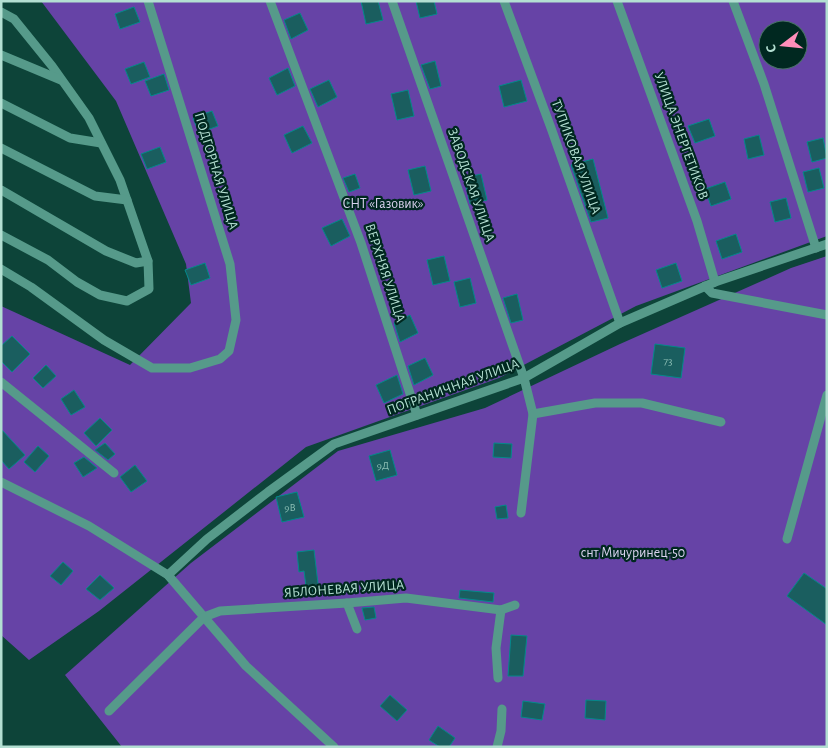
<svg xmlns="http://www.w3.org/2000/svg" width="828" height="748" font-family="'Alegreya Sans',sans-serif">
	<rect width="100%" height="100%" fill="#0d4439"/>
	<g fill="#6643a6" fill-rule="evenodd">
		<path d="M 41,1 L 827,1 L 827,236 L 636,306 L 499,378 L 306,447 L 99,611 L 29,660 L 1,635 L 1,306 L 130,365 L 191,303 L 186,264 L 116,101 ZM 768,30 L 798,30 L 798,60 L 768,60 Z"/>
		<polygon points="827,256 827,747 122,747 65,675 191,563 338,451 485,408 620,344 791,268"/>
	</g>
	<g fill="#1a5e5f" stroke="#03898b">
		<polygon points="361,1 378,1 383,20 366,24"/>
		<polygon points="416,1 434,1 437,14 420,18"/>
		<polygon points="134,7 140,22 120,29 115,14"/>
		<polygon points="300,13 308,30 291,39 284,20"/>
		<polygon points="435,61 441,86 430,89 421,65"/>
		<polygon points="144,62 150,77 131,84 125,69"/>
		<polygon points="288,68 295,86 277,95 269,78"/>
		<polygon points="164,74 169,90 151,96 145,81"/>
		<polygon points="329,80 337,97 318,107 310,89"/>
		<polygon points="521,80 527,101 504,107 499,86"/>
		<polygon points="408,90 414,116 397,120 391,94"/>
		<polygon points="212,111 218,126 199,133 193,118"/>
		<polygon points="709,119 715,136 695,143 688,126"/>
		<polygon points="303,126 312,143 292,153 284,135"/>
		<polygon points="759,135 764,155 748,159 744,139"/>
		<polygon points="823,138 827,158 812,162 807,142"/>
		<polygon points="160,147 166,162 147,169 141,154"/>
		<polygon points="593,159 608,218 591,222 571,165"/>
		<polygon points="425,166 431,191 414,195 408,170"/>
		<polygon points="819,168 824,188 808,192 803,172"/>
		<polygon points="355,174 360,188 349,192 343,178"/>
		<polygon points="481,174 487,200 470,204 464,178"/>
		<polygon points="725,182 731,199 711,206 705,189"/>
		<polygon points="786,198 791,218 775,222 770,202"/>
		<polygon points="342,219 350,236 331,246 322,228"/>
		<polygon points="736,234 742,252 722,259 716,241"/>
		<polygon points="444,256 450,281 433,285 427,260"/>
		<polygon points="205,263 210,278 191,285 185,270"/>
		<polygon points="676,263 682,281 662,288 656,270"/>
		<polygon points="470,278 476,303 460,307 454,282"/>
		<polygon points="517,294 523,320 511,323 503,298"/>
		<polygon points="410,315 418,333 400,342 394,323"/>
		<polygon points="12,336 30,354 12,372 1,361 1,346"/>
		<polygon points="655,344 685,348 681,378 651,374"/>
		<polygon points="425,358 433,375 414,385 408,366"/>
		<polygon points="46,365 56,376 43,388 33,378"/>
		<polygon points="397,375 403,394 384,403 376,385"/>
		<polygon points="74,390 85,407 71,415 61,399"/>
		<polygon points="100,418 112,430 96,446 84,433"/>
		<polygon points="1,429 25,455 9,469 1,460"/>
		<polygon points="105,443 115,454 108,460 95,450"/>
		<polygon points="494,443 512,444 511,458 493,457"/>
		<polygon points="38,446 49,456 35,472 24,462"/>
		<polygon points="390,450 397,475 376,481 369,456"/>
		<polygon points="84,457 97,468 83,477 74,463"/>
		<polygon points="135,465 147,481 131,492 120,477"/>
		<polygon points="297,492 304,517 282,522 276,497"/>
		<polygon points="506,505 508,518 497,519 495,507"/>
		<polygon points="314,550 319,592 307,594 304,571 299,572 297,552"/>
		<polygon points="63,562 73,571 61,585 50,576"/>
		<polygon points="804,573 827,589 827,625 787,596"/>
		<polygon points="100,575 114,588 100,600 86,589"/>
		<polygon points="460,590 494,593 493,602 459,598"/>
		<polygon points="374,607 376,618 365,620 362,608"/>
		<polygon points="511,635 527,636 523,676 508,676"/>
		<polygon points="390,695 407,710 397,721 380,706"/>
		<polygon points="586,700 606,701 605,720 585,718"/>
		<polygon points="523,701 545,704 542,720 521,717"/>
		<polygon points="438,726 455,738 449,747 440,747 429,740"/>
	</g>
	<g fill="none" stroke-linecap="round" stroke-linejoin="round">
		<g stroke="#569a8a" stroke-width="9">
			<polyline points="270,1 361,243 417,415"/>
			<polyline points="392,1 524,378 533,414 521,513"/>
			<polyline points="504,1 551,128 620,323"/>
			<polyline points="617,1 697,221 715,282"/>
			<polyline points="733,1 764,84 816,248"/>
			<polyline points="1,12 14,19 52,66 89,118 120,180 148,261 149,289 127,301 100,295 77,282 48,260 1,235"/>
			<polyline points="1,55 61,80"/>
			<polyline points="1,103 70,138 101,143"/>
			<polyline points="1,148 95,196 127,200"/>
			<polyline points="1,190 106,251 136,263 148,261"/>
			<polyline points="1,269 31,287 104,340 152,368 190,368 220,359 229,351 236,320 230,264 148,1"/>
			<polyline points="705,286 712,293 827,315"/>
			<polyline points="1,382 114,473"/>
			<polyline points="533,414 595,403 642,403 721,422"/>
			<polyline points="1,482 89,526 168,575 246,666 334,747"/>
			<polyline points="787,539 827,395"/>
			<polyline points="168,575 207,539 268,492 334,444 524,378 620,323 715,282 827,244"/>
			<polyline points="347,603 357,629"/>
			<polyline points="498,678 496,648 501,610"/>
			<polyline points="109,711 204,617 220,611 347,603 406,598 501,610 515,605"/>
			<polyline points="497,747 501,731 502,709"/>
		</g>
	</g>
	<g text-anchor="middle" dominant-baseline="central" stroke-width="4.5" stroke-linejoin="round" paint-order="stroke">
		<g font-size="11" fill="#8dbfb5">
			<text x="668" y="361">73</text>
			<text x="383" y="465">9Д</text>
			<text x="290" y="507">9В</text>
		</g>
		<g font-size="14" fill="#b3dfd2" stroke="#002820">
			<text transform="translate(681 136) rotate(70)">УЛИЦА ЭНЕРГЕТИКОВ</text>
			<text transform="translate(576 157) rotate(70)">ТУПИКОВАЯ УЛИЦА</text>
			<text transform="translate(216 171) rotate(73)">ПОДГОРНАЯ УЛИЦА</text>
			<text transform="translate(471 185) rotate(71)">ЗАВОДСКАЯ УЛИЦА</text>
			<text transform="translate(385 273) rotate(72)">ВЕРХНЯЯ УЛИЦА</text>
			<text transform="translate(453 387) rotate(-20)">ПОГРАНИЧНАЯ УЛИЦА</text>
			<text transform="translate(344 589) rotate(-4)">ЯБЛОНЕВАЯ УЛИЦА</text>
		</g>
		<g font-size="14" fill="#d8d2ee" stroke="#002820">
			<text x="383" y="204">СНТ «Газовик»</text>
			<text x="633" y="553">снт Мичуринец-50</text>
		</g>
	</g>
	<rect width="828" height="748" fill="none" stroke="#b3dfd2" stroke-width="5"/>
	<g transform="translate(783 45) rotate(254)"><circle r="24" fill="#002820" stroke="#487167"/>
	<path d="M0-4L9 19L0 12L-9 19Z" fill="#ff8eba"/>
	<text y="-8" font-size="14" font-weight="bold" text-anchor="middle" fill="#b3dfd2">С</text>
	</g>
</svg>
